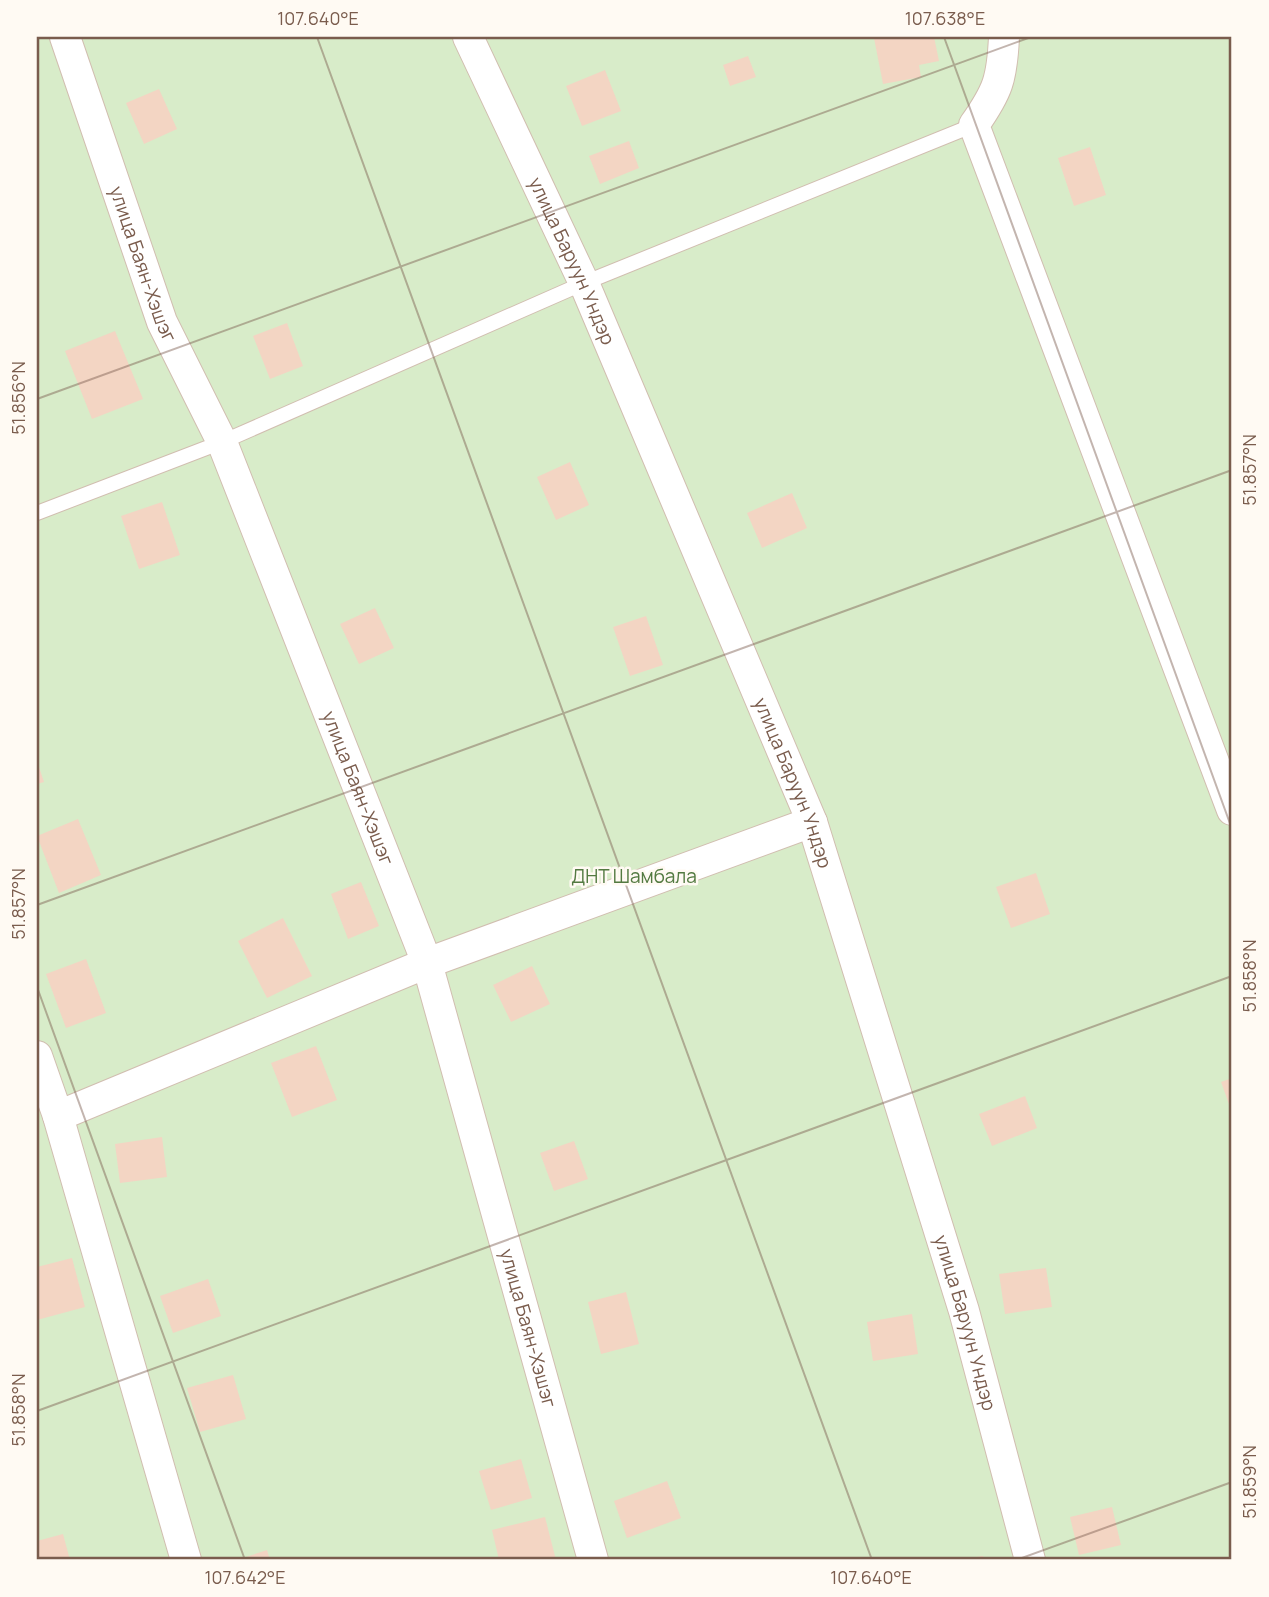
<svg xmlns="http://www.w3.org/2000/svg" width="1269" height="1597" font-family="Manrope,sans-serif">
	<rect width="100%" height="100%" fill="#fdf6ec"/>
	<rect fill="#d8ecc9" x="37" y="37" width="1195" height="1523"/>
	<g fill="#f3d5c3">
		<polygon points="934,37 939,61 919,65 921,77 883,84 874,38"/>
		<polygon points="748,56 756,77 730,86 723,65"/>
		<polygon points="605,70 621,111 582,126 566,86"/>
		<polygon points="159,89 177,129 144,144 126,103"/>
		<polygon points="629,141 639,168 600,184 589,156"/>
		<polygon points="1090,147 1106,195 1074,206 1058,158"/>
		<polygon points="287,323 303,366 270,379 253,336"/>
		<polygon points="115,331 143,399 92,419 65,351"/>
		<polygon points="570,462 589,505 556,520 537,477"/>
		<polygon points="792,493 807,528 762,548 747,513"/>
		<polygon points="162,502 180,555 139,569 121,516"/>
		<polygon points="375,608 394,648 359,664 340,624"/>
		<polygon points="646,616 663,665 630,676 613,627"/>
		<polygon points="37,761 44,782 37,784"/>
		<polygon points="78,819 101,875 59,893 37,836"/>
		<polygon points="1036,873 1050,914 1011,928 996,887"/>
		<polygon points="361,882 379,926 348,939 331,894"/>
		<polygon points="283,918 312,976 267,998 238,941"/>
		<polygon points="86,959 106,1013 66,1028 46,974"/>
		<polygon points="532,966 550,1004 511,1022 493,985"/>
		<polygon points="316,1046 337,1100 292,1117 271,1063"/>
		<polygon points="1232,1078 1232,1106 1230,1107 1221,1082"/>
		<polygon points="1025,1096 1037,1128 992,1146 979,1114"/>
		<polygon points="162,1137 167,1177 120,1183 115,1144"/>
		<polygon points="574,1141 588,1179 554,1191 540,1153"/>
		<polygon points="72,1258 85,1307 37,1320 37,1267"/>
		<polygon points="1046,1268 1052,1307 1005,1314 999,1274"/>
		<polygon points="208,1279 221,1316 173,1333 160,1296"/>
		<polygon points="626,1292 639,1344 601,1354 588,1302"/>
		<polygon points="912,1314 918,1354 873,1361 867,1322"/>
		<polygon points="233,1375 246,1419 200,1432 187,1388"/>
		<polygon points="521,1459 532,1498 491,1510 479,1471"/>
		<polygon points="667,1481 681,1518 627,1538 614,1501"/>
		<polygon points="1112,1507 1121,1545 1079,1555 1070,1517"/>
		<polygon points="545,1517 556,1560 499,1560 492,1530"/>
		<polygon points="63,1534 70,1560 37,1560 37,1541"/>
		<polygon points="267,1550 270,1560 237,1560"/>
		<polygon points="983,1556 984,1560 963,1560 962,1559"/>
	</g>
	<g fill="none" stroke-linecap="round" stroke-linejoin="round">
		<g stroke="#d1beb0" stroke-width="16">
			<polyline id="lane" points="37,513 222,442 584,283 974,125"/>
		</g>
		<g stroke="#d1beb0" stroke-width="32">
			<g id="street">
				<path id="s1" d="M 65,37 L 162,322 L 222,442 L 427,963 L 593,1560"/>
				<path id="s2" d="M 468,37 L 584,283 L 812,822 L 964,1311 L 1030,1560"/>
				<path d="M 1004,37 C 1002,79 998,91 974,125 L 1232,810"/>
				<polyline points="37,1056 58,1116 186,1560"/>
				<polyline points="58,1116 427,963 812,822"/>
			</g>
		</g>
		<use href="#lane" stroke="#fff" stroke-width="14"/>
		<use href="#street" stroke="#fff" stroke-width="30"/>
	</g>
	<path fill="none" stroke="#7a5c4d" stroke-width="2" stroke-opacity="0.45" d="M 317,37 L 872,1560M 944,37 L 1232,829M 37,399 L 1031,37M 37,905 L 1232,470M 37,987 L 245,1560M 37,1411 L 1232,976M 1016,1560 L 1232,1482"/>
	<g text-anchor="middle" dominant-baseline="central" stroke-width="5" stroke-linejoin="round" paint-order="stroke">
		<g font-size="19" fill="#7a5c4d" stroke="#fffaf3">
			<text stroke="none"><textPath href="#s2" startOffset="247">улица Баруун Ундэр</textPath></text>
			<text stroke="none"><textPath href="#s1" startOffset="240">улица Баян-Хэшэг</textPath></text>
			<text stroke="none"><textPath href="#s2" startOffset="814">улица Баруун Ундэр</textPath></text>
			<text stroke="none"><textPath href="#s1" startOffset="807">улица Баян-Хэшэг</textPath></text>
			<text stroke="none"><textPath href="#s2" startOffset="1381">улица Баруун Ундэр</textPath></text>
			<text stroke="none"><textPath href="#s1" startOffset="1374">улица Баян-Хэшэг</textPath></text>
		</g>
		<g font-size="19" fill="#537a41" stroke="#fffaf3">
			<text x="634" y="876">ДНТ Шамбала</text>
		</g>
	</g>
	<rect width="1269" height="1597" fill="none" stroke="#fffaf3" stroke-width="77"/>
	<rect x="38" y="38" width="1192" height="1520" fill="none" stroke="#7a5c4d" stroke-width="2.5"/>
	<g font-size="18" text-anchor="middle" fill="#7a5c4d">
		<text x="318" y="25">107.640°E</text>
		<text x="945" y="25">107.638°E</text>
		<text transform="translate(19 398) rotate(-90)" y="6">51.856°N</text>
		<text transform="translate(1250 470) rotate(-90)" y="6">51.857°N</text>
		<text transform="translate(19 904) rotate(-90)" y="6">51.857°N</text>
		<text transform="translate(1250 976) rotate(-90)" y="6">51.858°N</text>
		<text transform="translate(19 1410) rotate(-90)" y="6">51.858°N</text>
		<text transform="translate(1250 1482) rotate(-90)" y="6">51.859°N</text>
		<text x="245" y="1584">107.642°E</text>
		<text x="871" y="1584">107.640°E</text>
	</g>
</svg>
